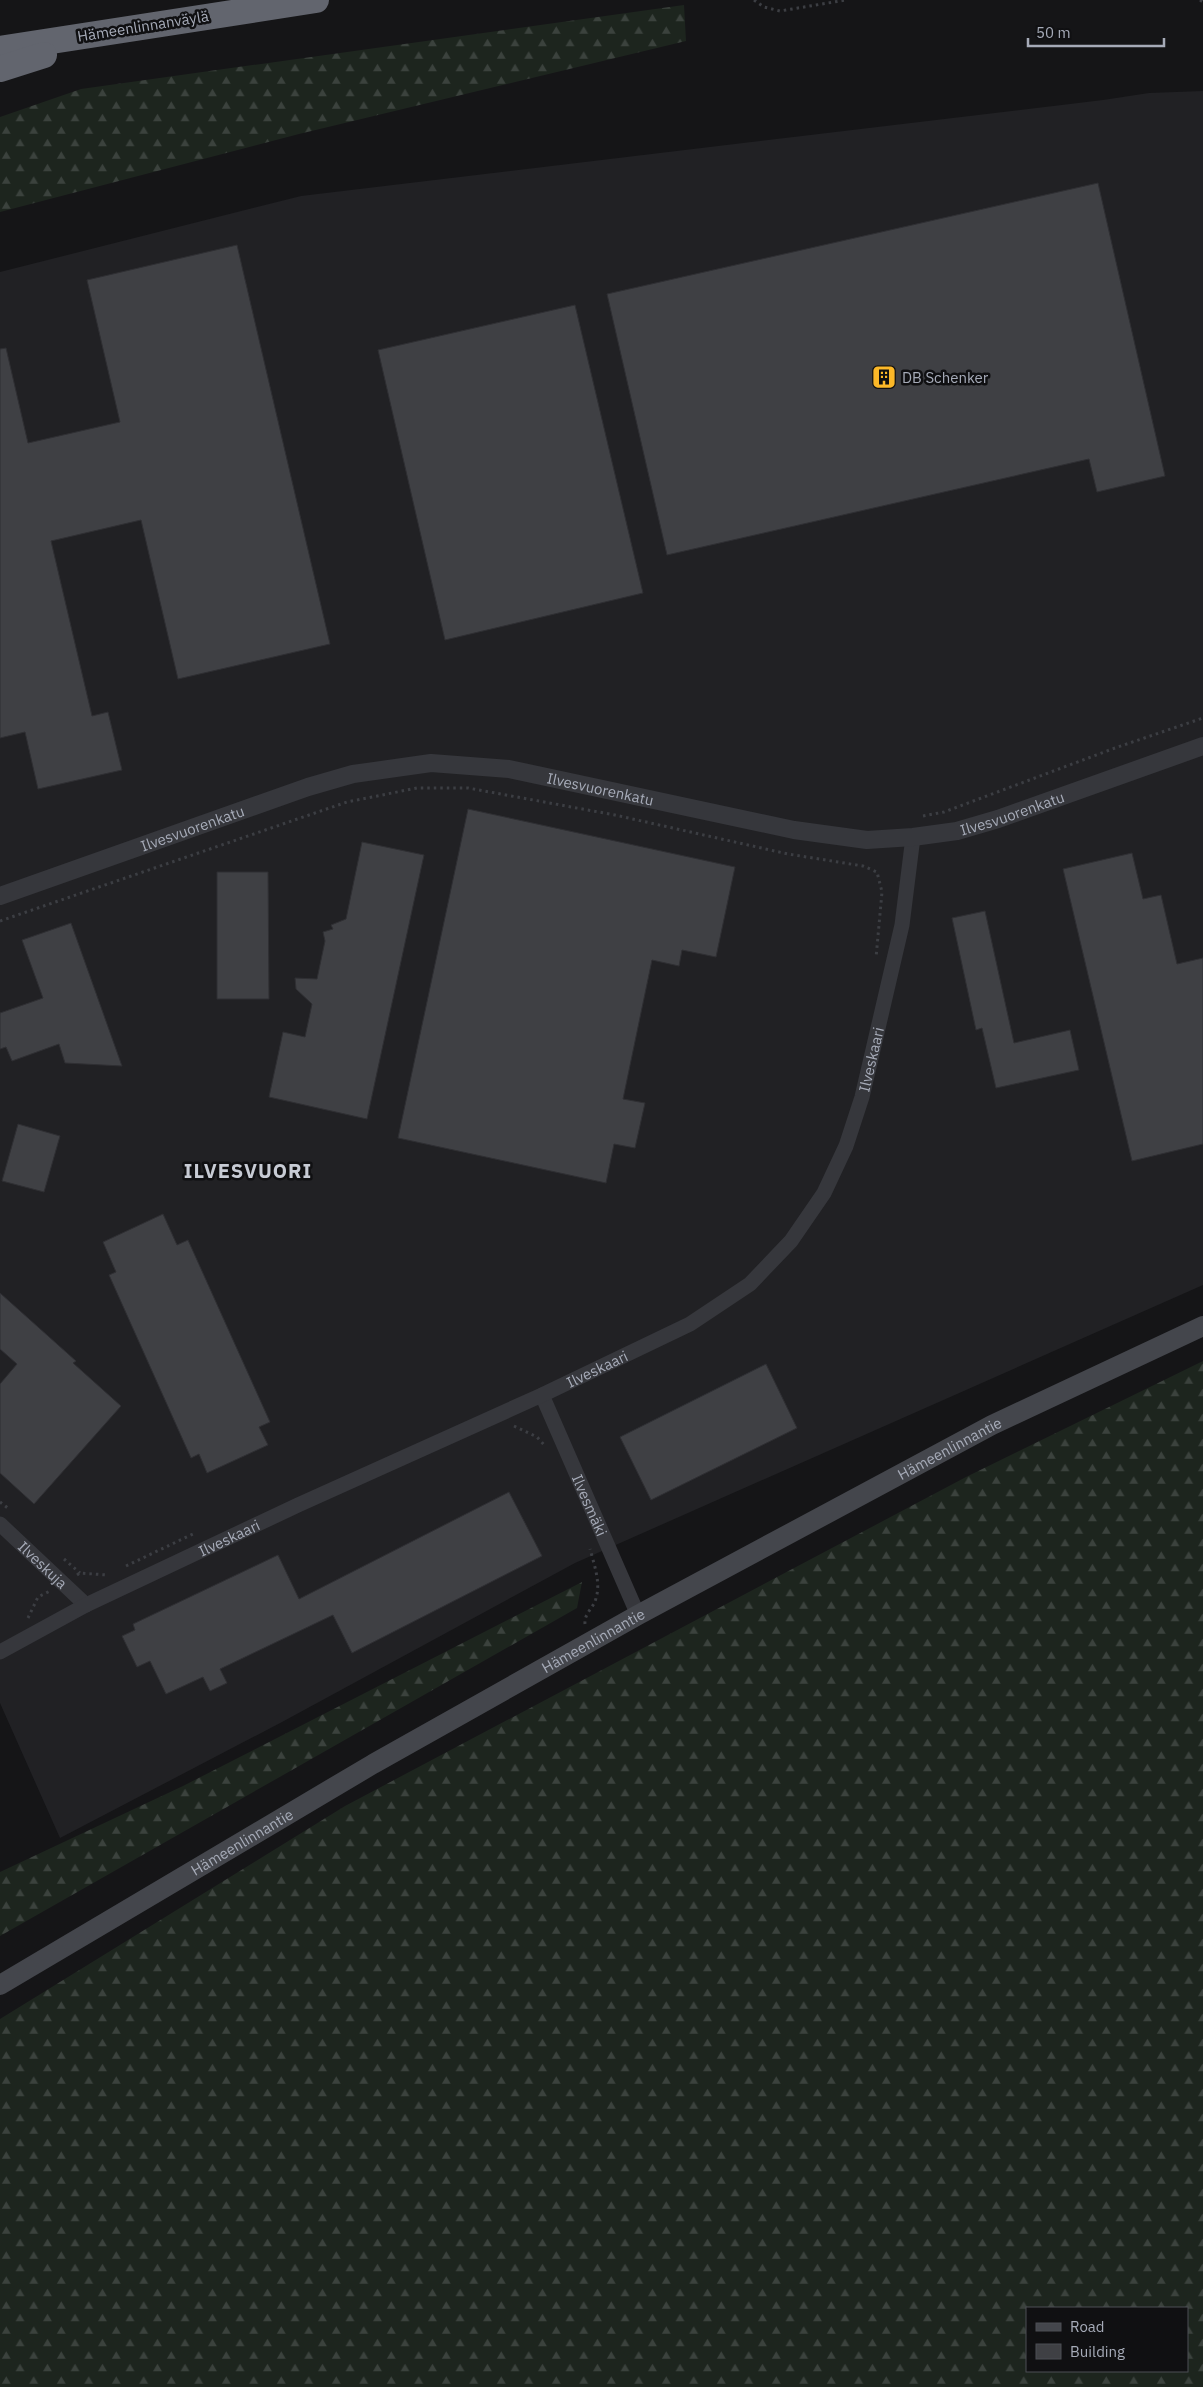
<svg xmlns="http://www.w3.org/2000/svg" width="1203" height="2387" font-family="'IBM Plex Sans',sans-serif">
	<defs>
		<pattern id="forest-firs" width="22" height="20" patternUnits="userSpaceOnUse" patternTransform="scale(1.25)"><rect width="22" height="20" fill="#1d251e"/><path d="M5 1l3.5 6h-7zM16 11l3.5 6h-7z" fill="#3b423d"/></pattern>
	</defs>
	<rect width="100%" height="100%" fill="#151517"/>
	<polygon fill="#212124" points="1203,91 1203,1285 575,1563 282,1722 60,1838 0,1703 0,272 301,196 1103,100 1149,93"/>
	<g fill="url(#forest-firs)" fill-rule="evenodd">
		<polygon points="684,5 686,41 299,134 0,212 0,117 81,89"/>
		<path d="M 1203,1361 L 1203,2387 L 0,2387 L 0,2019 L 345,1806 L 966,1477 ZM 1027,2308 L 1187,2308 L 1187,2371 L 1027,2371 Z"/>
		<polygon points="582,1582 577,1608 0,1936 0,1872 183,1786"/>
	</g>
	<g fill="#3f4044" stroke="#2f2f33">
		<polygon points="1098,183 1165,476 1097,492 1089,459 667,555 607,294"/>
		<polygon points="237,245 330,644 178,679 141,520 51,541 92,716 108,712 122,770 38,789 25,732 0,738 0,349 6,348 28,443 120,422 87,280"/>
		<polygon points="575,305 643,593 445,640 378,350"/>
		<polygon points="468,809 735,867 716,957 682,950 679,966 652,960 623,1099 645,1103 635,1148 614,1144 606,1183 398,1138"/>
		<polygon points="362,842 424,855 367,1119 269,1097 283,1032 305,1037 312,1004 296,989 295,978 317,979 325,941 323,932 333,929 331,925 346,919"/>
		<polygon points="1132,853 1143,899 1161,895 1177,964 1203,958 1203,1144 1132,1161 1063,869"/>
		<polygon points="217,872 268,872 269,999 217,999"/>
		<polygon points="985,911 1014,1043 1070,1030 1079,1070 996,1088 982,1028 976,1030 952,918"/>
		<polygon points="71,923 122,1066 65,1063 59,1044 12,1061 6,1047 0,1049 0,1013 43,998 22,940"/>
		<polygon points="18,1124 60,1136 44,1192 2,1181"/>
		<polygon points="163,1214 177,1245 188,1240 270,1422 259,1427 268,1445 207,1473 199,1454 191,1458 109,1275 116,1272 103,1242"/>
		<polygon points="0,1293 76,1361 73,1363 121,1406 34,1504 0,1473 0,1384 17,1364 0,1349"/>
		<polygon points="766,1364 797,1428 651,1500 620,1437"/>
		<polygon points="509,1492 542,1556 352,1653 333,1615 220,1669 227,1683 210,1691 203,1677 166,1694 150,1661 137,1667 122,1636 135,1630 133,1624 278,1555 299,1599"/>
	</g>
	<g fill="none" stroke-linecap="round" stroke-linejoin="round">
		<g stroke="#3c3e43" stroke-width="3" stroke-dasharray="2.5 4" stroke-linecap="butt">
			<polyline points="754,0 764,7 780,11 846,0"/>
			<polyline points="1200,0 1203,2"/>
			<polyline points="923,816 944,812 1115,748 1203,718"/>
			<polyline points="0,921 347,802 417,788 468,788 615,815 788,854 863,866 877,872 882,892 876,958"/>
			<polyline points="514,1426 537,1437 546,1447"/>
			<polyline points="0,1502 9,1509"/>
			<polyline points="64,1559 80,1573"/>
			<polyline points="126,1566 195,1533"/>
			<polyline points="77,1575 80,1573 107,1575"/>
			<polyline points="28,1618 38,1597 50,1591"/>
			<path d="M 585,1624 C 584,1613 594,1608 596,1598 C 601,1583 594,1564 590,1549"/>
		</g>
		<g stroke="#36373c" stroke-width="15">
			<path id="s1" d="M 542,1395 L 638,1615"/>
			<path id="s2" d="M 0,1524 L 86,1605"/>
			<path id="s3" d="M 0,1652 L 86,1605 L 298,1505 L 542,1395 L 690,1324 L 750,1284 L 791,1241 L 824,1193 L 846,1146 L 862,1097 L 902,925 L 913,837"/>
		</g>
		<path stroke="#36373c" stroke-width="18" id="s4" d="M 0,896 L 308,787 L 353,774 L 431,763 L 509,769 L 794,830 L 867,840 L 913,837 L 957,831 L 998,819 L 1203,746"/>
		<path stroke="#44464c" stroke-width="20" id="s5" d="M 0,1985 L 373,1764 L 638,1615 L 992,1425 L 1203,1326"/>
		<g stroke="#62656e" stroke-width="26">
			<polyline points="0,49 316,0"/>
			<polyline points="0,69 44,55"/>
		</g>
	</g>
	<defs>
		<g id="building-square" transform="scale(1.25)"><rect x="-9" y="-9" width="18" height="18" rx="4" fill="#fcb828" stroke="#101012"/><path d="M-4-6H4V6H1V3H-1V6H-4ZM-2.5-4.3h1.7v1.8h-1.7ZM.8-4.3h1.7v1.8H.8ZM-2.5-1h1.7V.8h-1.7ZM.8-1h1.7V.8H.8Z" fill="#111"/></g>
	</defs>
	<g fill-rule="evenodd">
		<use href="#building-square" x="884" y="377"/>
	</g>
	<g text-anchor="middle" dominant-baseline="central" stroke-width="5" stroke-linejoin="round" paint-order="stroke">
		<g font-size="15" fill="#a6abb8" stroke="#101012">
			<text transform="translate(143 26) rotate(-9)">Hämeenlinnanväylä</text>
			<text stroke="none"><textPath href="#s4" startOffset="624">Ilvesvuorenkatu</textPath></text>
			<text stroke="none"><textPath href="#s4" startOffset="1044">Ilvesvuorenkatu</textPath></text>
			<text stroke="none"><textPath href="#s4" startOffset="204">Ilvesvuorenkatu</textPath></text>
			<text stroke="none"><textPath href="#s3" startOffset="1096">Ilveskaari</textPath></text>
			<text stroke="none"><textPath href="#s3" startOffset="661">Ilveskaari</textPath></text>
			<text stroke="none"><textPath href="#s5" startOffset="1091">Hämeenlinnantie</textPath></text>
			<text stroke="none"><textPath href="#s1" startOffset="120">Ilvesmäki</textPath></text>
			<text stroke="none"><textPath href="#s3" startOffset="256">Ilveskaari</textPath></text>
			<text stroke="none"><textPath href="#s2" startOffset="59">Ilveskuja</textPath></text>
			<text stroke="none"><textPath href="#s5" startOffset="686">Hämeenlinnantie</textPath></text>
			<text stroke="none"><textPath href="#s5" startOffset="281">Hämeenlinnantie</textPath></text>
		</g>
		<g font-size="15" fill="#a6abb8" stroke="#101012" text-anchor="start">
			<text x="902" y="377">DB Schenker</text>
		</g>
		<g font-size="20" font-weight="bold" letter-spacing="1" fill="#c7cbd4" stroke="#101012">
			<text x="248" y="1170">ILVESVUORI</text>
		</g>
	</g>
	<rect x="1026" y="2307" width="162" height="65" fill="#101012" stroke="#4c4e54"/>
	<rect x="1036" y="2323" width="25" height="8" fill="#44464c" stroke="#4c4e54"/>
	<text x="1070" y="2332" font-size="15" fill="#a6abb8">Road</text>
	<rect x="1036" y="2344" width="25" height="15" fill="#3f4044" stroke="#4c4e54"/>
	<text x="1070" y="2357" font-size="15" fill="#a6abb8">Building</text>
	<path d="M1028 38v8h136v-8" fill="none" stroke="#a6abb8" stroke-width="2.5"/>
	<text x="1036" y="38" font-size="15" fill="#a6abb8" stroke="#101012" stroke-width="4" paint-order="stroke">50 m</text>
</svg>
